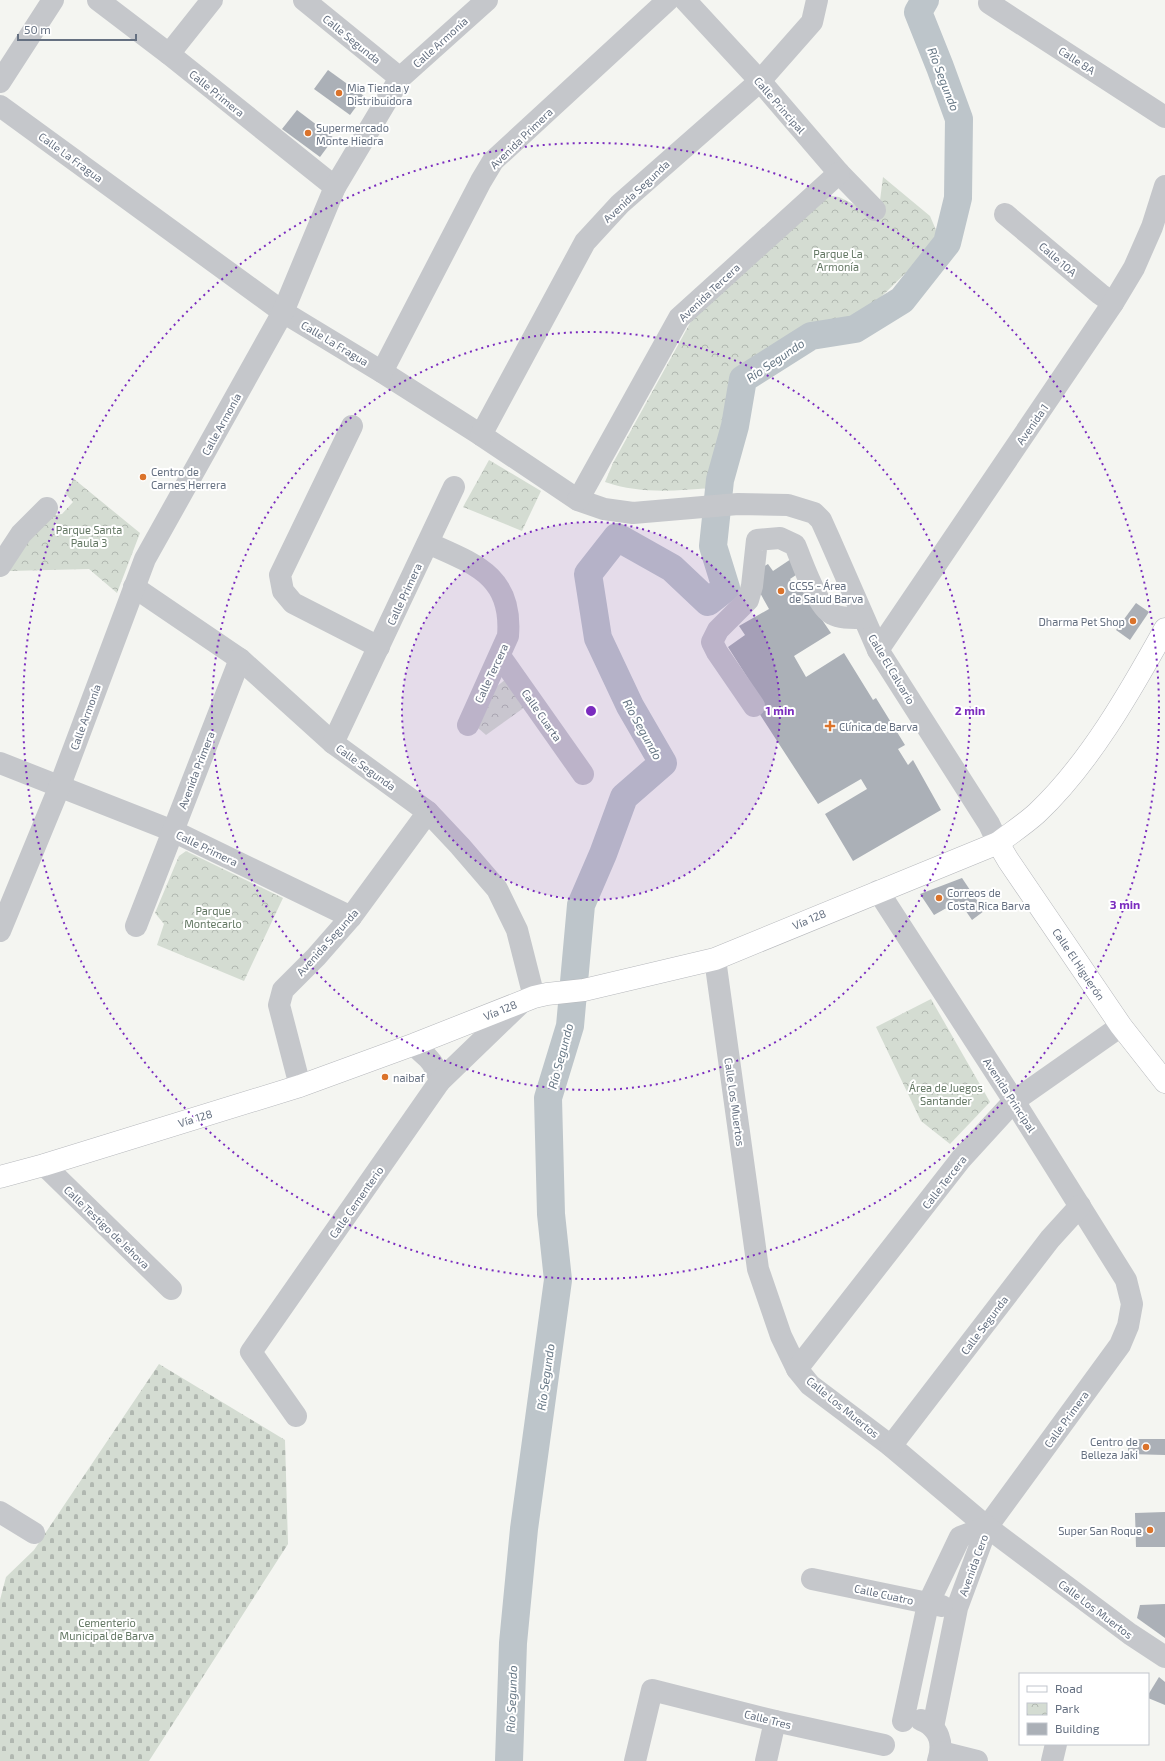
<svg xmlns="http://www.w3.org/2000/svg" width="1165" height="1761" font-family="'Exo 2',sans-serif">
	<defs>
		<pattern id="cemetery-stones" width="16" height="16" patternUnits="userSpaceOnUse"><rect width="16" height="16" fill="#d4dcd2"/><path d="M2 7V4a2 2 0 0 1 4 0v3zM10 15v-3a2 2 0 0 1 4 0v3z" fill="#b0b7b0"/></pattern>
		<pattern id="park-crowns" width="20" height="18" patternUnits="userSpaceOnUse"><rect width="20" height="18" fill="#d4dcd2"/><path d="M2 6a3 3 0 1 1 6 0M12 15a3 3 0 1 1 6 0" fill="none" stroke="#b0b7b0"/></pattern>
	</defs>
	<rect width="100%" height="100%" fill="#f4f5f1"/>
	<polygon fill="url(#cemetery-stones)" points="159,1364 285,1440 288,1544 149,1761 0,1761 0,1600 6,1577 34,1550"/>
	<g fill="url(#park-crowns)">
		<path d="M 883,177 L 930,216 L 939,237 L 918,261 L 880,298 L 848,319 L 809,326 L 736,369 L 710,488 C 674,491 640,494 605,482 L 613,463 L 694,316 L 825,195 L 839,197 L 878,216 Z"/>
		<polygon points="489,460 541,491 522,531 463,507"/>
		<polygon points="74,479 140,533 117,593 89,569 9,571 25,543 47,516 62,514 73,502 65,493"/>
		<polygon points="506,679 529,704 486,735 478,728 496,687"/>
		<polygon points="186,851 283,898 244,981 157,945 164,924 155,913 179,856"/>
		<polygon points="931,999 990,1102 950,1144 921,1121 876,1027"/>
	</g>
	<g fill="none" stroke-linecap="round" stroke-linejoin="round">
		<polyline stroke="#bdc5ca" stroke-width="28" points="509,1761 513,1643 524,1529 558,1280 551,1214 548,1098 570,1026 581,905 603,854 624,797 663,763 630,706 598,638 588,574 617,537 672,568 708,602 726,588 713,546 720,480 735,426 743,379 811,336 855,329 902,300 947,243 958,198 959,119 940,67 918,12 925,0"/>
	</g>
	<g fill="#abb0b7">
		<polygon points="328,70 364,96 350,115 314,89"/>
		<polygon points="297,110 334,138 320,157 282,129"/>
		<polygon points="791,559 799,573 790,579 798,591 801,589 831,633 794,656 806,677 844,653 873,700 876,698 905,745 898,749 908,765 913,760 941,810 853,861 825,814 867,789 861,779 818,804 755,707 749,680 728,647 745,635 739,626 769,609 754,582 756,571 768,564 773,571"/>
		<polygon points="1136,603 1149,612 1130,640 1116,630"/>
		<polygon points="962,878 984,911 972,920 959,901 934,915 920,894"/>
		<polygon points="1128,1439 1165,1439 1165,1455 1128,1454"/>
		<polygon points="1165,1512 1165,1547 1136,1547 1135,1513"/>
		<polygon points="1165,1604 1165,1638 1137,1618 1140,1605"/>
		<polygon points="1159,1677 1165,1682 1165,1705 1148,1698 1148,1695"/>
	</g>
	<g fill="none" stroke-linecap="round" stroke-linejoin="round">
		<g stroke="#b6b8bc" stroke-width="23">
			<g id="major">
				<polyline points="998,843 1008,860 1121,1026 1165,1082"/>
				<path d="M 0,1177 L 44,1165 L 300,1086 L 415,1044 L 534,997 L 547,994 L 584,990 L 715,959 L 998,843 C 1011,833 1025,824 1037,813 C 1089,764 1130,692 1165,629"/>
			</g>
		</g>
		<g stroke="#c5c7cb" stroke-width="22">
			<polyline points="98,0 169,54 335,187"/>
			<polyline points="304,0 400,78"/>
			<polyline points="685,0 760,81 839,173 875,210"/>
			<polyline points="989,3 1165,117"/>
			<polyline points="169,54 212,0"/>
			<polyline points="0,82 53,0"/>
			<polyline points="0,106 283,312 382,372 481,435 578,500 604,509 633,513 738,504 788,505 814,513 821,520 830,540 878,650 989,824 998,843"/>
			<polyline points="1005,214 1100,294 1113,303"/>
			<polyline points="382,372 481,181 493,161 668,0"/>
			<polyline points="352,426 280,575 283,591 293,603 379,647"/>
			<polyline points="481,435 585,242 620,204 760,81 812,22 817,0"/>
			<polyline points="578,500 679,318 839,173"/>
			<path d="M 428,543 C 475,564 513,576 508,636 L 468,725"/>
			<polyline points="0,566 21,534 47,508"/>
			<polyline points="134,587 240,659 333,743 428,812 460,846 497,889 517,930 534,997"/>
			<polyline points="878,650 1113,303 1134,268 1152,227 1165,186"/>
			<polyline points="500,656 583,774"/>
			<path d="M 754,706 L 717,652 L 712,642 L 718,630 L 748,600 L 752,586 L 757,540 L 780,538 L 795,545 C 802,561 817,607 832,614 C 841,619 853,618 863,618"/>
			<polyline points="333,743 454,487"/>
			<polyline points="0,763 173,831 351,917"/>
			<polyline points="878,891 1014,1101 1126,1280 1132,1304 1128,1326 1120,1345 987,1527 957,1608 933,1727"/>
			<polyline points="136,926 240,659"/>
			<polyline points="0,931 59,788 145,559 283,312 335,187 400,78 487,0"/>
			<polyline points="715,959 758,1269 781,1336 797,1369 810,1385 891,1446 987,1527 1130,1634 1165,1657"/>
			<path d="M 415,1044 C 418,1050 423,1053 428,1058 C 435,1065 437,1072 440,1081"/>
			<polyline points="300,1086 279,1005 283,990 316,957 351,917 428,812"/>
			<polyline points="44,1165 171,1289"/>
			<polyline points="797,1369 961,1159 1014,1101 1121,1026"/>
			<polyline points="296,1416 251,1352 440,1081 522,1002"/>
			<polyline points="891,1446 1050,1239 1080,1206"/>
			<polyline points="0,1512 34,1533"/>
			<polyline points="812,1579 942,1606"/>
			<path d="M 921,1720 C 939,1727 944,1743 938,1761"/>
			<polyline points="903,1721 928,1604 960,1537 987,1527"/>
			<polyline points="941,1752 977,1761"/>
			<polyline points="635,1761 652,1690 775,1721 884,1745"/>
			<polyline points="766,1761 775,1721"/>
			<polyline points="1052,1761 1056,1744"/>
		</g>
		<use href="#major" stroke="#fff" stroke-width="22"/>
	</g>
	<circle cx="591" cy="711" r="189" fill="#7b2cbf" fill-opacity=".12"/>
	<g fill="none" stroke="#7b2cbf" stroke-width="2" stroke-dasharray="2 4">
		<circle cx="591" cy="711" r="189"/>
		<circle cx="591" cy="711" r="379"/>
		<circle cx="591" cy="711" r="568"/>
	</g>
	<g fill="#db732b" stroke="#fff" stroke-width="1.5">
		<circle cx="339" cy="93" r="4"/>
		<circle cx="308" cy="133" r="4"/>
		<circle cx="143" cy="477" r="4"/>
		<circle cx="781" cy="591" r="4"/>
		<circle cx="1133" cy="621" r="4"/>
		<path d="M828 720h4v4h4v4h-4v4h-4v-4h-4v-4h4z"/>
		<circle cx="939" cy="898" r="4"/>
		<circle cx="385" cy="1077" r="4"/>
		<circle cx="1146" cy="1447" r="4"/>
		<circle cx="1150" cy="1530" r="4"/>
	</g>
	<g text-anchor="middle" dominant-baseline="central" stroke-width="4" stroke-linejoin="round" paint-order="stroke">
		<g font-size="11" fill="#657081" stroke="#fff">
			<text transform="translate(352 39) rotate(39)">Calle Segunda</text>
			<text transform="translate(440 42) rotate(-42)">Calle Armonía</text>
			<text transform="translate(1077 60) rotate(33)">Calle 8A</text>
			<text transform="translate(217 93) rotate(39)">Calle Primera</text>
			<text transform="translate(780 105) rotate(49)">Calle Principal</text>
			<text transform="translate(521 138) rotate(-44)">Avenida Primera</text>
			<text transform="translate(71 157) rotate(36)">Calle La Fragua</text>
			<text transform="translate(636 191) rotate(-43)">Avenida Segunda</text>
			<text transform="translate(1058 259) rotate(41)">Calle 10A</text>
			<text transform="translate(709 292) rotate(-43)">Avenida Tercera</text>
			<text transform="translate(335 343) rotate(31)">Calle La Fragua</text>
			<text transform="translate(221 424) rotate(-61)">Calle Armonía</text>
			<text transform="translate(1032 424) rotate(-55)">Avenida 1</text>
			<text transform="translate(404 594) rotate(-65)">Calle Primera</text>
			<text transform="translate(892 669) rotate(59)">Calle El Calvario</text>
			<text transform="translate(491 673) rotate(-65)">Calle Tercera</text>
			<text transform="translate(542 715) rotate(55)">Calle Cuarta</text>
			<text transform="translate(85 717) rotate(-70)">Calle Armonía</text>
			<text transform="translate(366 767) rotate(36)">Calle Segunda</text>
			<text transform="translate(196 770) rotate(-69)">Avenida Primera</text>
			<text transform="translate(207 848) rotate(26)">Calle Primera</text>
			<text transform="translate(809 919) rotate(-23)">Vía 128</text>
			<text transform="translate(327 942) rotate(-48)">Avenida Segunda</text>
			<text transform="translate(1079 964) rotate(56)">Calle El Higuerón</text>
			<text transform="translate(500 1010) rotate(-22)">Vía 128</text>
			<text transform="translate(1010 1095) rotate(57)">Avenida Principal</text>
			<text transform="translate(735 1102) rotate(82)">Calle Los Muertos</text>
			<text transform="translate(195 1118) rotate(-17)">Vía 128</text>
			<text transform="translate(944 1182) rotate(-52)">Calle Tercera</text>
			<text transform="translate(356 1202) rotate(-55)">Calle Cementerio</text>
			<text transform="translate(107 1227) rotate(44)">Calle Testigo de Jehova</text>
			<text transform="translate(984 1325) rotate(-53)">Calle Segunda</text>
			<text transform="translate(843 1407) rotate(39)">Calle Los Muertos</text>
			<text transform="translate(1066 1419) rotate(-54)">Calle Primera</text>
			<text transform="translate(973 1565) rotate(-70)">Avenida Cero</text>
			<text transform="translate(884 1594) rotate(12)">Calle Cuatro</text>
			<text transform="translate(1096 1609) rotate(37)">Calle Los Muertos</text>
			<text transform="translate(768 1719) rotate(14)">Calle Tres</text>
		</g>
		<g font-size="11" fill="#657081" stroke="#fff" text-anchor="start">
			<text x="347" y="87">Mia Tienda y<tspan x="347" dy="13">Distribuidora</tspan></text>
			<text x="316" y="127">Supermercado<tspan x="316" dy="13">Monte Hiedra</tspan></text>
			<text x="151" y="471">Centro de<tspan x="151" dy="13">Carnes Herrera</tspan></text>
			<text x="789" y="585">CCSS - Área<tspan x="789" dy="13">de Salud Barva</tspan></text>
			<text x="1125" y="621" text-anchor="end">Dharma Pet Shop</text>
			<text x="839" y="726">Clínica de Barva</text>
			<text x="947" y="892">Correos de<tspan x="947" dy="13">Costa Rica Barva</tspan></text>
			<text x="393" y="1077">naibaf</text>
			<text x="1138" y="1441" text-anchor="end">Centro de<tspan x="1138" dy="13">Belleza Jaki</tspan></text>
			<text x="1142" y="1530" text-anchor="end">Super San Roque</text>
		</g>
		<g font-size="11" fill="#647864" stroke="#fff">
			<text x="838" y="253">Parque La<tspan x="838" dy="13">Armonía</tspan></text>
			<text x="89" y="529">Parque Santa<tspan x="89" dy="13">Paula 3</tspan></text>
			<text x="213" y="910">Parque<tspan x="213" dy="13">Montecarlo</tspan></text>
			<text x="946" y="1087">Área de Juegos<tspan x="946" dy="13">Santander</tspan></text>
			<text x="107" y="1622">Cementerio<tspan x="107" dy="13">Municipal de Barva</tspan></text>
		</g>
		<g font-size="12" font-style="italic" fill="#667785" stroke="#fff">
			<text transform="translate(944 79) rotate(69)">Río Segundo</text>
			<text transform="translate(775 360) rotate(-34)">Río Segundo</text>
			<text transform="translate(643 729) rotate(61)">Río Segundo</text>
			<text transform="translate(560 1056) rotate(-75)">Río Segundo</text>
			<text transform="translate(545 1377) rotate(-82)">Río Segundo</text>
			<text transform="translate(511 1699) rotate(-88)">Río Segundo</text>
		</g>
	</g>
	<circle cx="591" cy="711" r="6" fill="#7b2cbf" stroke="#fff" stroke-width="2"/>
	<g font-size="12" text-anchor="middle" font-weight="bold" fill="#7b2cbf" stroke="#fff" stroke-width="4" stroke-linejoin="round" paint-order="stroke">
		<text x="780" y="715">1 min</text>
		<text x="970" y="715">2 min</text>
		<text x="1125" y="909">3 min</text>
	</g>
	<rect x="1019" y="1673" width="130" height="72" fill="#ffffff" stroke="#c1c6cd"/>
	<rect x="1027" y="1686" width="20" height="6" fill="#ffffff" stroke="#c1c6cd"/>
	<text x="1055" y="1693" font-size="12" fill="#657081">Road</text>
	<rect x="1027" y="1703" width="20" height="12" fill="url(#park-crowns)" stroke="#c1c6cd"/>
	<text x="1055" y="1713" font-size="12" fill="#657081">Park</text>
	<rect x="1027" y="1723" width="20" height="12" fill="#abb0b7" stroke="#c1c6cd"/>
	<text x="1055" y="1733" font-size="12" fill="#657081">Building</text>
	<path d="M18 34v6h118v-6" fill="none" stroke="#657081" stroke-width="2"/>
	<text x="24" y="34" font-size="12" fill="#657081" stroke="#ffffff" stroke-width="3" paint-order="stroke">50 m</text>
</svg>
